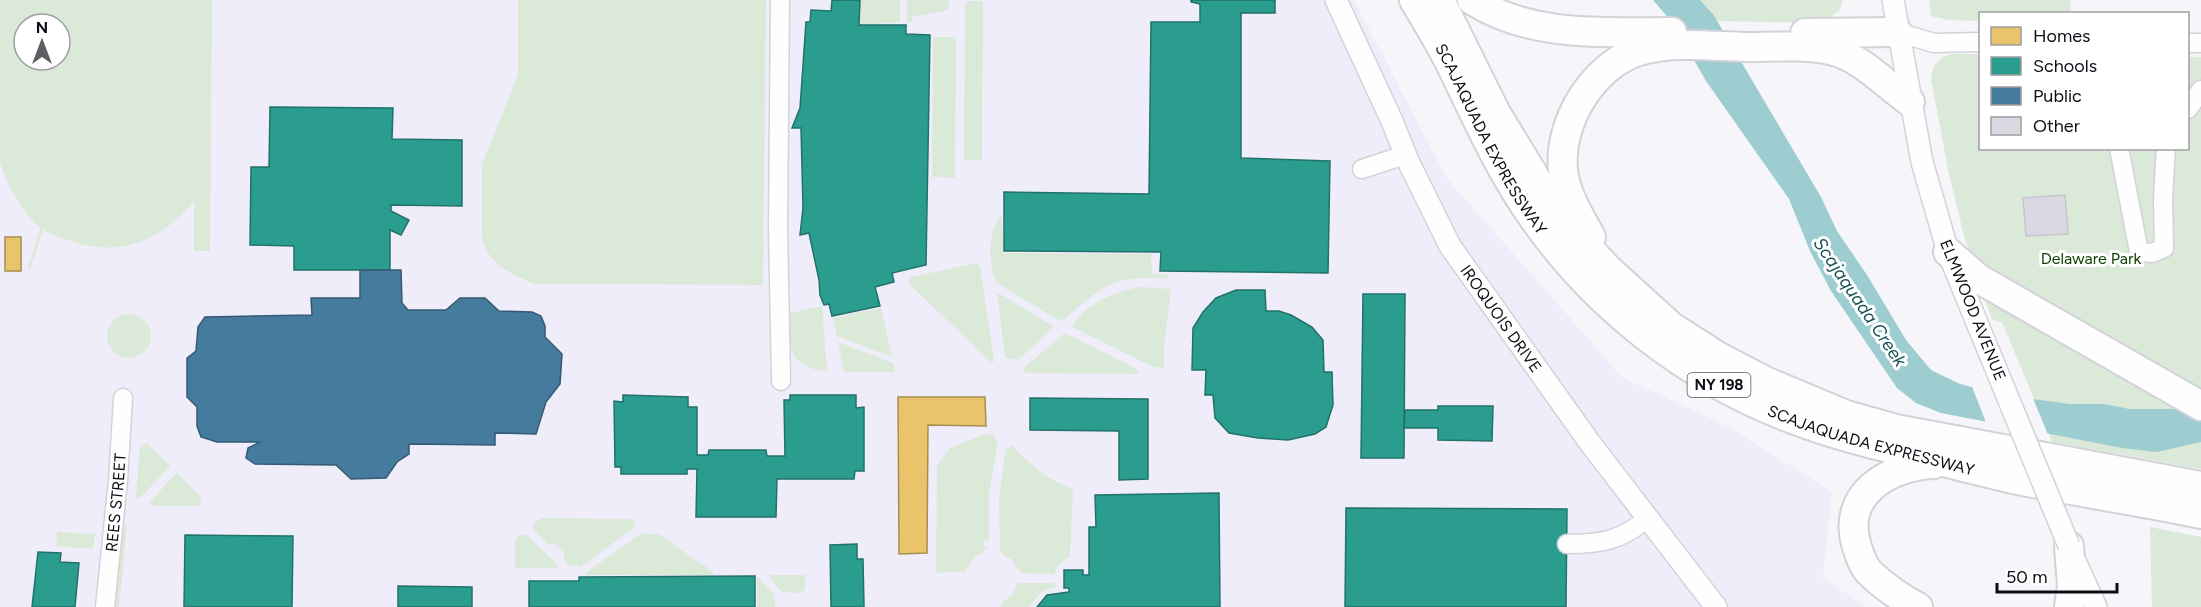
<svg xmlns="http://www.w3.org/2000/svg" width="2201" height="607" font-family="Figtree,sans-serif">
	<rect width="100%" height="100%" fill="#f5f5fa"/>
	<path fill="#f0edfb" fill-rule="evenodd" d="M 0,0 L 1354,0 L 1446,177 L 1622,377 L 1729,427 L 1832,492 L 1823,578 L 1866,607 L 0,607 ZM 24,24 L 60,24 L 60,60 L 24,60 Z"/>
	<g fill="#dbe9d9" fill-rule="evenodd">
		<path d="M 0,0 L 212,0 L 210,251 L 194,251 L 194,201 C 149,254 103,259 43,230 L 30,270 L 28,269 L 40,228 C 20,209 9,189 0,163 ZM 24,24 L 60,24 L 60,60 L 24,60 Z"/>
		<path d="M 518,0 L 766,0 L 763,285 L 533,284 C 511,273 488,265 482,238 L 482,164 L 518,75 Z"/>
		<polygon points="860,0 900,0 900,22 860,25"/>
		<polygon points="907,0 949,0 948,10 912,17 912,22 907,23"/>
		<polygon points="1700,0 1843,0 1839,11 1820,23 1717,21 1711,11"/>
		<polygon points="1929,0 2070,0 2071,13 1980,14 1980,21 1948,20 1931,16"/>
		<polygon points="968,1 983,1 982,160 964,160 965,5"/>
		<polygon points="933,37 956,37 955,178 932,177"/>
		<path d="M 1952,54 L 1980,54 L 1980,148 L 2188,148 L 2188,57 L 2201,57 L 2201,469 L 2052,442 L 2002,322 L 1992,320 L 1964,236 L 1949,174 L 1931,79 C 1932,65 1939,57 1952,54 Z"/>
		<path d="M 1002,216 L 1003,253 L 1151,254 L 1152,274 L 1169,274 L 1167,279 C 1111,275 1104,286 1063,320 L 1056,319 L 996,282 C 988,265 987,228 1002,216 Z"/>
		<polygon points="976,263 980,267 994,360 992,363 908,283 911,277"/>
		<path d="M 1141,287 L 1171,289 L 1164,345 L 1164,368 L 1151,366 L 1076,329 L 1072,326 C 1087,303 1115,291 1141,287 Z"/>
		<polygon points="997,294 1000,294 1053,326 1052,329 1018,360 1005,358"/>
		<path d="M 822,306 L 827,371 C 790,369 787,344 785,314 Z"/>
		<polygon points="881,308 892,357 837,336 833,318"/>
		<circle cx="129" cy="336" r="22"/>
		<polygon points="1065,333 1137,369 1139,371 1137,374 1025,373 1024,369 1026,366"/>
		<polygon points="838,342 893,363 895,372 844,372"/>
		<polygon points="984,434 994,435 998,443 989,493 989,540 984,541 984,547 989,548 974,558 965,572 936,573 937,466 949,449"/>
		<polygon points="147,443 170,466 141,497 136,499 140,446"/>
		<path d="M 1012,446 C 1024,457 1034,468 1048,477 C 1056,483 1067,484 1073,491 L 1070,556 L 1059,564 L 1054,574 L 1021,573 L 1011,559 L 1004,556 L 1000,551 L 999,496 L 1006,449 Z"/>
		<polygon points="177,472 200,497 201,504 197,506 151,506 150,502"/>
		<polygon points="542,518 628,519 634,521 636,526 581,567 577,565 569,566 563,558 565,554 554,543 548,545 532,528 537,520"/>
		<polygon points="121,523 125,524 127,527 119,607 114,607"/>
		<polygon points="2150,527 2201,537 2201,607 2152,607"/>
		<polygon points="57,532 95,534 93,549 56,546"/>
		<polygon points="642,533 650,535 657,533 713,572 713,575 586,575 585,573"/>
		<polygon points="526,534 558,565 558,568 515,568 515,542 519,536"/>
		<polygon points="770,575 805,575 805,590 799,593 782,592 769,577"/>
		<polygon points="757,576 774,594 775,607 757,607"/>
		<polygon points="1018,583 1054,583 1056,587 1041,592 1029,607 1001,607 1001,603 1012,595"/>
	</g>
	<polygon fill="#9dccd1" points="1653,0 1700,0 1713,14 1821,197 1837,231 1867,275 1906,340 1931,370 1960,384 2003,395 2070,404 2105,404 2129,409 2193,409 2201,407 2201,442 2157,452 2122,448 1941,413 1916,403 1897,388 1831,291 1810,251 1789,199 1706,81 1672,22"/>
	<polygon fill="#f5f5fa" points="1971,384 2004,392 2032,396 2049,437 1987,425"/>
	<g fill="#e9c46a" stroke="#a78d50" stroke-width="1.5">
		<rect x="5" y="237" width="16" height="34"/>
		<polygon points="898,397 985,397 986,426 928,425 927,553 899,554"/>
	</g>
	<g fill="#2a9d8f" stroke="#22726a" stroke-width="1.5">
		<polygon points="832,0 860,0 859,25 906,25 906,34 930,35 926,265 892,273 894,282 875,287 880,306 832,316 829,304 824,305 820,295 819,280 809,233 800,235 803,208 801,128 792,128 800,108 806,22 810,22 811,10 831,11"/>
		<polygon points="1191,0 1275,0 1275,13 1241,13 1241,158 1330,161 1328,273 1160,271 1161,252 1004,251 1004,192 1149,194 1151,22 1200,22 1200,4 1191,2"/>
		<polygon points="270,107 393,108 392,139 462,140 462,206 391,205 391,211 409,220 401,235 390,230 390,270 294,270 294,246 250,245 251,167 269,167"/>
		<polygon points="1236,290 1265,290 1266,311 1279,311 1291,315 1312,327 1323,340 1324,372 1332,372 1333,405 1326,427 1315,434 1288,440 1258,438 1229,433 1215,418 1213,395 1205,395 1206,370 1192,370 1193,328 1203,312 1216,298"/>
		<polygon points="1363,294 1405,294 1404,458 1361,458"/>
		<polygon points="623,395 688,397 688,407 697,407 697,455 708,455 709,450 766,450 767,456 785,456 784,400 790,400 790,395 856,395 856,408 864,407 864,471 855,471 854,479 777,479 776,517 696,517 697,469 687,469 687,474 621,474 621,467 615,467 614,401 623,402"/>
		<polygon points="1030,398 1148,399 1148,479 1119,480 1119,431 1030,430"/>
		<polygon points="1438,406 1493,406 1492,441 1438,440 1438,428 1404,428 1405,410 1438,410"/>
		<polygon points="1219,493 1220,607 1037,607 1047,595 1069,592 1069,588 1064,588 1064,570 1083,570 1083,575 1089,575 1089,527 1096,527 1095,495"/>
		<polygon points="1346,508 1567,509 1566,607 1345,607"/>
		<polygon points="185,535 293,536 292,607 184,607"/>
		<polygon points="857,544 857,559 863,559 864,607 831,607 830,545"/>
		<polygon points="38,552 61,553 60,562 79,563 75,607 32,607"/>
		<polygon points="755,576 755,607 529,607 529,581 579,581 579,577"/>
		<polygon points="398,586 472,587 472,607 398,607"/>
	</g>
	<polygon fill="#457b9d" stroke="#345a74" stroke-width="1.5" points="360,270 401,270 402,303 408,310 446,310 460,298 485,298 499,311 532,312 541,316 545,326 545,337 562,354 560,384 546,402 536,434 495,433 495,445 409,444 409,454 397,462 386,478 351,479 336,465 255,464 246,458 248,448 260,442 217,442 201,437 197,426 197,407 187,397 187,358 196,351 198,327 205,317 312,315 311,298 360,298"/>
	<polygon fill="#dad8e0" stroke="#c6c5cc" stroke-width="1.5" points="2065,195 2068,234 2026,236 2023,198"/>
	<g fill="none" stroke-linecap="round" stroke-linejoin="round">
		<g stroke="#d3d2d9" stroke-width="21">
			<g id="minor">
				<polyline points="780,0 778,228 781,381"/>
				<polyline points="1897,32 1934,43 1980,42"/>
				<polyline points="2188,43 2201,43"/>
				<polyline points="2188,109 2201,90"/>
				<polyline points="2119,148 2139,252 2152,253 2164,248 2163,198 2166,148"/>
				<polyline points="1362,169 1405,155"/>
				<path d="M 1567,544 C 1601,544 1620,541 1648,518"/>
				<path id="s1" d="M 105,607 L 118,481 L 123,398"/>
			</g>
		</g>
		<g stroke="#d3d2d9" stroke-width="24">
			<g id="tertiary">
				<path id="s2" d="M 1336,0 L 1392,121 L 1408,161 L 1450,246 L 1590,443 L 1716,607"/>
				<polyline points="1893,0 1922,162 1948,252 1975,318"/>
				<polyline points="2075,561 2096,607"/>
			</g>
		</g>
		<g stroke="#d3d2d9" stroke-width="32">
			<g id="trunk">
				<path id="s3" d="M 1414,0 C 1426,20 1438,40 1449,61 C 1475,114 1498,168 1532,216 C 1594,306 1688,379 1790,418 C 1833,435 1880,446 1925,457 C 1954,465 1984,472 2013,479 C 2075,492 2139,501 2201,514"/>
				<polyline points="1440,0 1496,113 1558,215 1607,268 1672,327 1719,357 1765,381 1846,415 1896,429 2201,486"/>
				<path d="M 1472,0 C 1531,38 1605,32 1672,32"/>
				<polyline points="1805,33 1897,32"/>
				<path d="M 1591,237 C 1580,217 1565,193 1563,170 C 1558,123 1593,65 1639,51 C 1671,41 1710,46 1743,47 C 1773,47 1806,44 1834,51 C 1863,59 1886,85 1910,102"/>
				<polyline points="1948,252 1979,279 2201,406"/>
				<path d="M 1918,607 C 1902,599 1882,585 1869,572 C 1863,566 1860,556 1857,547 C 1840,494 1889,466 1934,464"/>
				<polyline points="2069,607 2072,586 2069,546"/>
			</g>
		</g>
		<use href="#minor" stroke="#fefefe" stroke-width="18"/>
		<use href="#tertiary" stroke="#fefefe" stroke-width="21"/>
		<use href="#trunk" stroke="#fefefe" stroke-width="28"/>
		<g stroke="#d3d2d9" stroke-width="24" stroke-linecap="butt">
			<polyline id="tertiary-bridge" points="1975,318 2069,546"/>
		</g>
		<use href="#tertiary-bridge" stroke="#fefefe" stroke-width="21"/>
	</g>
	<g text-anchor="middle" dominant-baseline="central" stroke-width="6" stroke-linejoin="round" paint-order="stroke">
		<rect fill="#fff" stroke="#56555b" stroke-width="1.5" x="1687.5" y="373" width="63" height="24" rx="4.5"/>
		<g font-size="15" font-weight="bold" fill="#0e0c15">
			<text x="1719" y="385">NY 198</text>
		</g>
		<g font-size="16" fill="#0e0c15" stroke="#fff">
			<text stroke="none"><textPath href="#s3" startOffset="159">SCAJAQUADA EXPRESSWAY</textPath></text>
			<text transform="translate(1973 310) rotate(68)">ELMWOOD AVENUE</text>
			<text stroke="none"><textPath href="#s2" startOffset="360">IROQUOIS DRIVE</textPath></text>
			<text stroke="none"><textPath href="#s3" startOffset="663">SCAJAQUADA EXPRESSWAY</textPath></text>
			<text stroke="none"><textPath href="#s1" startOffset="105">REES STREET</textPath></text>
		</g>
		<g font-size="16" fill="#144004" stroke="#fff">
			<text x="2091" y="258">Delaware Park</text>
		</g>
		<g font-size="18" font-style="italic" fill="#175256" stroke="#fff">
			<text transform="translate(1860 302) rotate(56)">Scajaquada Creek</text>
		</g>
	</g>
	<rect x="1979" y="12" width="210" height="138" fill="#ffffff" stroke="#9f9ea1" stroke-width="1.5"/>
	<rect x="1991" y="27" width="30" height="18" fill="#e9c46a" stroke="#9f9ea1" stroke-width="1.5"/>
	<text x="2033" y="42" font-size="18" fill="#0e0c15">Homes</text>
	<rect x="1991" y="57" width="30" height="18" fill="#2a9d8f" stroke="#9f9ea1" stroke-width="1.5"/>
	<text x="2033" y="72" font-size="18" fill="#0e0c15">Schools</text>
	<rect x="1991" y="87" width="30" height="18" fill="#457b9d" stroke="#9f9ea1" stroke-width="1.5"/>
	<text x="2033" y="102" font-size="18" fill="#0e0c15">Public</text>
	<rect x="1991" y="117" width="30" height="18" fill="#dad8e0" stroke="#9f9ea1" stroke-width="1.5"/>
	<text x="2033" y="132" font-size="18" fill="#0e0c15">Other</text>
	<g transform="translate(42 42)"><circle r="28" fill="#ffffff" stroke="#9f9ea1" stroke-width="1.5"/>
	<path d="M0-4.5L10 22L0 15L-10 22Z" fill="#5f5e65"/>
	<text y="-9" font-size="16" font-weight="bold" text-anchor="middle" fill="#0e0c15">N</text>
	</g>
	<path d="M1997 583v9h120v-9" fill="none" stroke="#0e0c15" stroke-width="3"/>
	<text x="2006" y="583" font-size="18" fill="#0e0c15" stroke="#ffffff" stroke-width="4.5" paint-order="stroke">50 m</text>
</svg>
